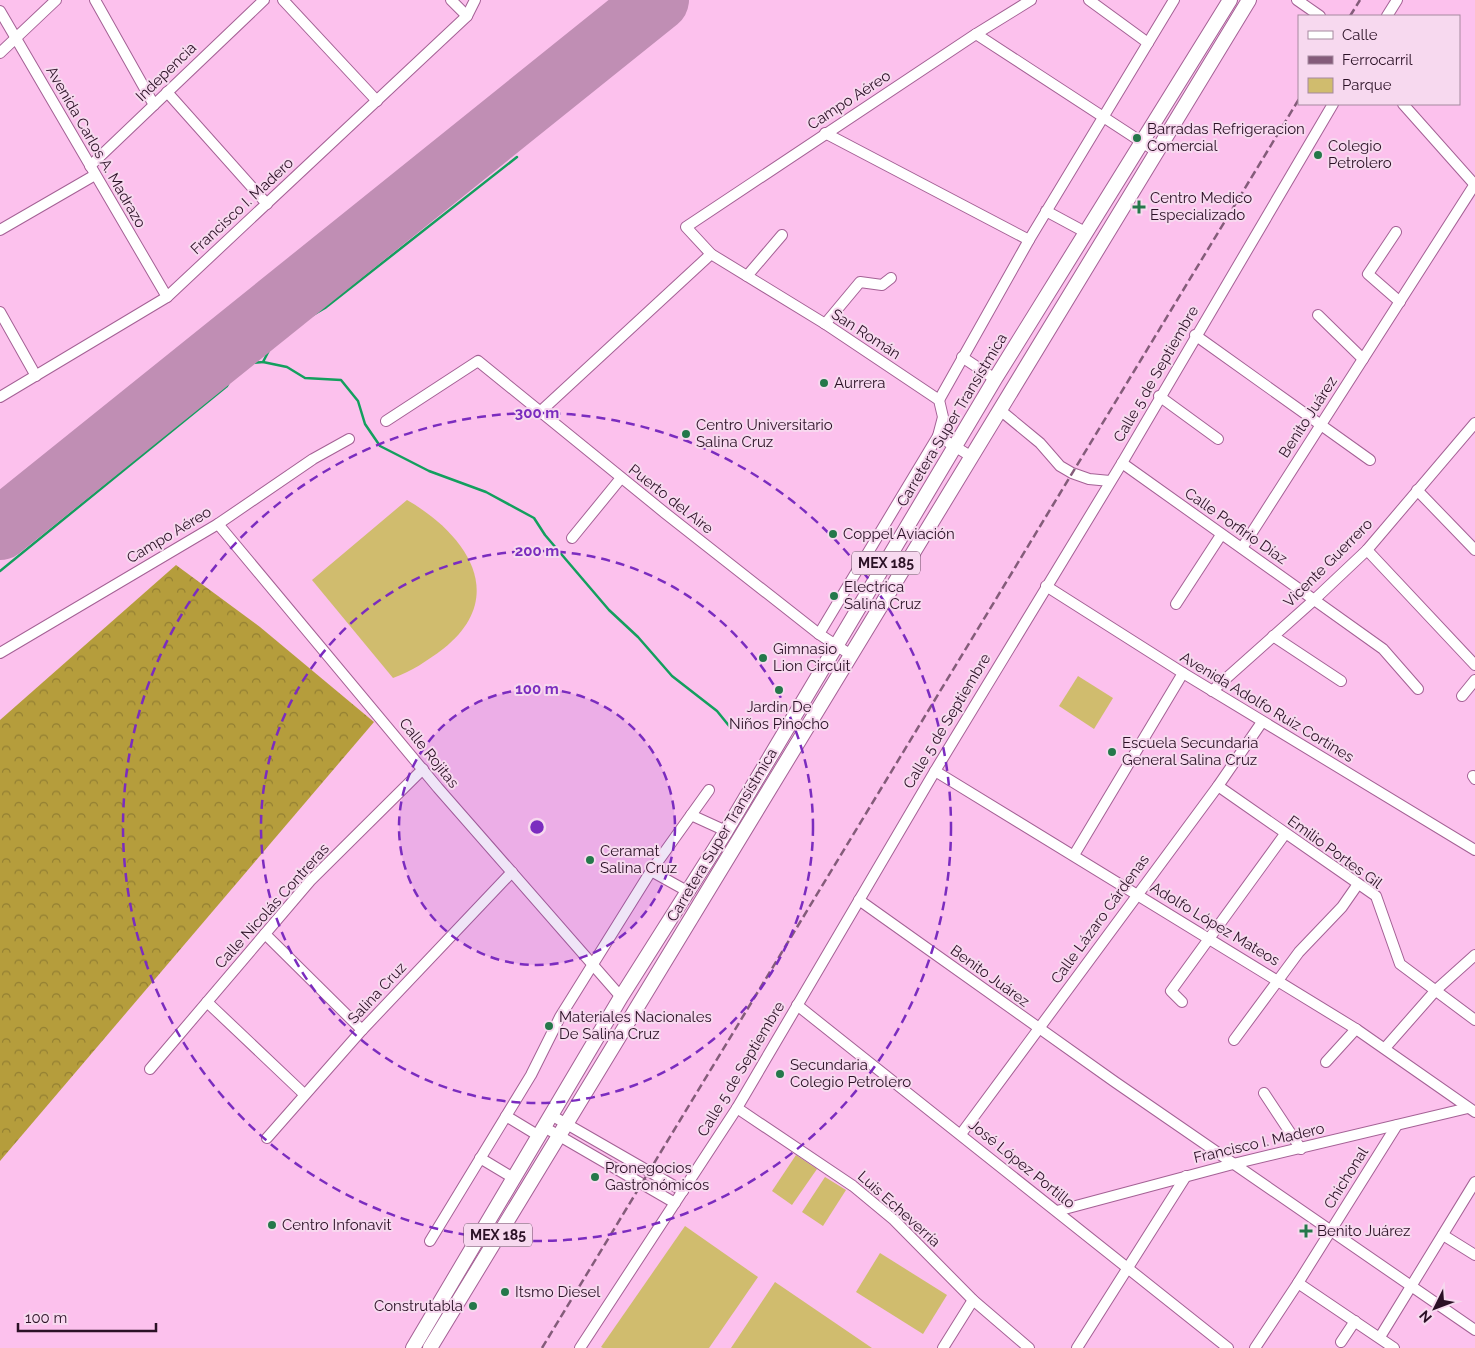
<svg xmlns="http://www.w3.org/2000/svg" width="1475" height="1348" font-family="Raleway,sans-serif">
	<defs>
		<pattern id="forest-crowns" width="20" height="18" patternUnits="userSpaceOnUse" patternTransform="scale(1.25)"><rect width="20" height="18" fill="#b59d3c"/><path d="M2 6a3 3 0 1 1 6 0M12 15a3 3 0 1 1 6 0" fill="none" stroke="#937f32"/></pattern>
	</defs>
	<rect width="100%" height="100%" fill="#fcc1ed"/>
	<polygon fill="url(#forest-crowns)" points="176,565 260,627 374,722 0,1161 0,720"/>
	<g fill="#d0bc6e">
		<path d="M 407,500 C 466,534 510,596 443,649 C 427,661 412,671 393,678 L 312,580 Z"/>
		<polygon points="1078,676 1113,698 1094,729 1059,706"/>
		<polygon points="796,1155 817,1169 792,1205 772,1191"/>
		<polygon points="825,1177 846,1190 823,1226 802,1212"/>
		<polygon points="685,1226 758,1277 709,1348 603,1348 601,1347"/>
		<polygon points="880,1253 947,1295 923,1334 856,1292"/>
		<polygon points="775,1282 872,1348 731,1348"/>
	</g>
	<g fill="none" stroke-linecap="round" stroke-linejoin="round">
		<g stroke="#139f5e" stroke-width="2.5">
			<polyline points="263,362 287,367 305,378 341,380 358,401 365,424 380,446 429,471 486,492 534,518 545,535 609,610 638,637 672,676 717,711 730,727"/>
			<path d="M 0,571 L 227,386 C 240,363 237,364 263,362 L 280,329 L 294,326 L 325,308 L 517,157"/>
		</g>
		<polyline stroke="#c08eb4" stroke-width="62" points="0,529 658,0"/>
		<g stroke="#a46195" stroke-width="12">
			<g id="minor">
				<polyline points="95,0 154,105"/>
				<polyline points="283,0 377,101"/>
				<polyline points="451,0 467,16"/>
				<polyline points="1089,0 1148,43"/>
				<polyline points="1297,0 1320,16"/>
				<polyline points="0,11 167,297"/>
				<polyline points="1387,16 1397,0"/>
				<polyline points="976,34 1157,152"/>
				<polyline points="0,53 56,0"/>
				<polyline points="167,92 267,204"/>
				<polyline points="1403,104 1475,185"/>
				<polyline points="825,133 1029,240"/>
				<polyline points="90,166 264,0"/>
				<polyline points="1046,211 1085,232"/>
				<polyline points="0,230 95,175"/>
				<polyline points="1396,232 1368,274 1400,302"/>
				<polyline points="747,276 782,235"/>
				<polyline points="0,312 36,376"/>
				<polyline points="1318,315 1363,359"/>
				<polyline points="825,324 860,282 882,285 891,278"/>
				<polyline points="1195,335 1370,460"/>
				<polyline points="962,357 995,379"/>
				<polyline points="1159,396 1218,439"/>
				<polyline points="0,397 167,297 467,16 475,0"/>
				<polyline points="939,400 1029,240 1174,0"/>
				<polyline points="1000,410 1040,443 1060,466 1072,473 1089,479 1110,481"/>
				<polyline points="541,411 711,254"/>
				<polyline points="386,421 478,361 665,513 819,634 851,655"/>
				<polyline points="972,457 938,436 943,417 939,400 827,325 711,254 686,227 976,34 1031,0"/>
				<polyline points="1122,463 1383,649 1418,689"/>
				<polyline points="1417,490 1475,550"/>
				<polyline points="218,524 438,788 621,997"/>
				<polyline points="572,538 621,478"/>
				<polyline points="1242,548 1475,184"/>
				<polyline points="1367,550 1475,665"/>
				<polyline points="1046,586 1183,673 1475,850"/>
				<polyline points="1176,604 1221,535"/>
				<polyline points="819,634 938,436"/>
				<polyline points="1273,636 1341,681"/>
				<polyline points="0,653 218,524 313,459 349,439"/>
				<polyline points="1212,691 1314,600 1367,550 1475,423"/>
				<polyline points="1462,696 1475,680"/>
				<polyline points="935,771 1356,1029 1475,1112"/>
				<polyline points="1473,776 1475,779"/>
				<polyline points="1218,786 1376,896 1400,964 1475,1020"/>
				<polyline points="691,815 726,831"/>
				<polyline points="1074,855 1183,673"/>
				<polyline points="651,871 687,891"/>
				<polyline points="859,900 1115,1082 1475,1330"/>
				<polyline points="265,934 362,1030"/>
				<polyline points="207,1002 304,1094"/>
				<polyline points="1182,1002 1171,991 1285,834"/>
				<polyline points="797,1005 1228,1348"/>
				<polyline points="1234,1040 1299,952 1342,907 1358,884"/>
				<polyline points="1385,1048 1436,990 1475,955"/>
				<polyline points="1326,1062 1356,1029"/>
				<polyline points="150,1069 310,881 423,769"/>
				<polyline points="1264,1093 1301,1149"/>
				<polyline points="737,1108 853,1186 894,1220 973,1300 1029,1348"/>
				<polyline points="551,1115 683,1191"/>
				<polyline points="506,1116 539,1136"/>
				<polyline points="544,1127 675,1203"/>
				<polyline points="961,1134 1218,786 1262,722"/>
				<polyline points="267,1138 362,1030 512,872"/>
				<polyline points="480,1158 515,1179"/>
				<polyline points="1057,1211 1233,1164 1468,1108"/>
				<polyline points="1443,1235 1475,1255"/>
				<polyline points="430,1241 531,1075 560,1017 651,871 709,790"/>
				<polyline points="1298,1283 1394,1348"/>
				<polyline points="1380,1337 1475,1182"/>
				<polyline points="1341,1342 1355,1321"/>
				<polyline points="580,1348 737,1108 935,771 1122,463 1333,104"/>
				<polyline points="943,1348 973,1300"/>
				<polyline points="1077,1348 1186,1176"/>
				<polyline points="1255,1348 1298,1283 1397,1125"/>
			</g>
		</g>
		<g stroke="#a46195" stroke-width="16">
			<g id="major">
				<polyline points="413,1348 621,997 726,831 995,379 1230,0"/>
				<polyline points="430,1348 1249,0"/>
			</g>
		</g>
		<use href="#minor" stroke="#fff" stroke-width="10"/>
		<use href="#major" stroke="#fff" stroke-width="14"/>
		<g stroke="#845c7a" stroke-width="2.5" stroke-dasharray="8 4" stroke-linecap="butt">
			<polyline points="1350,16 1360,0"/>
			<polyline points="542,1348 1299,99"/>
		</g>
	</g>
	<circle cx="537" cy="827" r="138" fill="#7b2cbf" fill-opacity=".12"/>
	<g fill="none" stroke="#7b2cbf" stroke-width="2.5" stroke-dasharray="9 6">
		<circle cx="537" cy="827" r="138"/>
		<circle cx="537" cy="827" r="276"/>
		<circle cx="537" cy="827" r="414"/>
	</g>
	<g fill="#24784a" stroke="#f7d9ef" stroke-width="2">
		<circle cx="1137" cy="138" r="5"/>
		<circle cx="1318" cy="155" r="5"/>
		<path d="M1136.5 199.5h5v5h5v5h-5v5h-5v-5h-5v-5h5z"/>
		<circle cx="824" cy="383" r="5"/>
		<circle cx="686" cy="434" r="5"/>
		<circle cx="833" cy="534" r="5"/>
		<circle cx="834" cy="596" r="5"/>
		<circle cx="763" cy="658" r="5"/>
		<circle cx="779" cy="690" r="5"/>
		<circle cx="1112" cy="752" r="5"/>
		<circle cx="590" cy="860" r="5"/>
		<circle cx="549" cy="1026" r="5"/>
		<circle cx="780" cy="1074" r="5"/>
		<circle cx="595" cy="1177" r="5"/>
		<circle cx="272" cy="1225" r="5"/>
		<path d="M1303.5 1223.5h5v5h5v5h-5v5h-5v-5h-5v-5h5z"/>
		<circle cx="505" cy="1292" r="5"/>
		<circle cx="473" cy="1306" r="5"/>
	</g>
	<g text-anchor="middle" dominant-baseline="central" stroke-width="4" stroke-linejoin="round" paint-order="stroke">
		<g fill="#f7d9ef" stroke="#684d62" stroke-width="1">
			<rect x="852" y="551.5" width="68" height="23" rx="4"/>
			<rect x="464" y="1223.5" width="68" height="23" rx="4"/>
		</g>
		<g font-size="14" font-weight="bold" fill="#2b1126">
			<text x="886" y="563">MEX 185</text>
			<text x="498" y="1235">MEX 185</text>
		</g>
		<g font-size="15" fill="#2b1126" stroke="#f7d9ef">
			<text transform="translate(166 72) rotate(-44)">Indepencia</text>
			<text transform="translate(849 100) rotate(-33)">Campo Aéreo</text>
			<text transform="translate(96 147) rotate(60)">Avenida Carlos A. Madrazo</text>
			<text transform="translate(242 206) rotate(-43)">Francisco I. Madero</text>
			<text transform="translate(866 334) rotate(33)">San Román</text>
			<text transform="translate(1156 374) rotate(-60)">Calle 5 de Septiembre</text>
			<text transform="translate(1308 417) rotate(-57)">Benito Juárez</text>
			<text transform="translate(952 420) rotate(-59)">Carretera Super Transístmica</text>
			<text transform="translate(671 499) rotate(38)">Puerto del Aire</text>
			<text transform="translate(1236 526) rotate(35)">Calle Porfirio Díaz</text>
			<text transform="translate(169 535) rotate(-31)">Campo Aéreo</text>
			<text transform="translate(1328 563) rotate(-45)">Vicente Guerrero</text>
			<text transform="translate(1267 707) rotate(31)">Avenida Adolfo Ruiz Cortines</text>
			<text transform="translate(947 721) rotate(-59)">Calle 5 de Septiembre</text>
			<text transform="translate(429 753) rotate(51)">Calle Rojitas</text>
			<text transform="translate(722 835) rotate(-59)">Carretera Super Transístmica</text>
			<text transform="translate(1335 852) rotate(36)">Emilio Portes Gil</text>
			<text transform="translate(272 906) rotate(-48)">Calle Nicolás Contreras</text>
			<text transform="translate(1100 919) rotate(-54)">Calle Lázaro Cárdenas</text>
			<text transform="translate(1215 924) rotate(31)">Adolfo López Mateos</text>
			<text transform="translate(990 976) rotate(36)">Benito Juárez</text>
			<text transform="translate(377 993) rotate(-47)">Salina Cruz</text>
			<text transform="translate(741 1069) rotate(-59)">Calle 5 de Septiembre</text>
			<text transform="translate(1259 1143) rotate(-13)">Francisco I. Madero</text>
			<text transform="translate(1022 1164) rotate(39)">José López Portillo</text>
			<text transform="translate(1346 1178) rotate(-58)">Chichonal</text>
			<text transform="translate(899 1209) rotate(42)">Luis Echeverría</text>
		</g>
		<g font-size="15" fill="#2b1126" stroke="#f7d9ef" text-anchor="start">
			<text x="1147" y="129">Barradas Refrigeracion<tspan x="1147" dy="17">Comercial</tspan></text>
			<text x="1328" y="146">Colegio<tspan x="1328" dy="17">Petrolero</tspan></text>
			<text x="1150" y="198">Centro Medico<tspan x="1150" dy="17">Especializado</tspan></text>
			<text x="834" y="383">Aurrera</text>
			<text x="696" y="425">Centro Universitario<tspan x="696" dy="17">Salina Cruz</tspan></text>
			<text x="843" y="534">Coppel Aviación</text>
			<text x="844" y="587">Electrica<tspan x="844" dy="17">Salina Cruz</tspan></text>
			<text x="773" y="649">Gimnasio<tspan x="773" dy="17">Lion Circuit</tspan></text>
			<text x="779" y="707" text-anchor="middle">Jardin De<tspan x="779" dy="17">Niños Pinocho</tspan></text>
			<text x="1122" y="743">Escuela Secundaria<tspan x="1122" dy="17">General Salina Cruz</tspan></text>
			<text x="600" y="851">Ceramat<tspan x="600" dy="17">Salina Cruz</tspan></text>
			<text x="559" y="1017">Materiales Nacionales<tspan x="559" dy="17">De Salina Cruz</tspan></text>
			<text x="790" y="1065">Secundaria<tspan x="790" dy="17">Colegio Petrolero</tspan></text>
			<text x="605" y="1168">Pronegocios<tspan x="605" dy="17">Gastronómicos</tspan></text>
			<text x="282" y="1225">Centro Infonavit</text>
			<text x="1317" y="1231">Benito Juárez</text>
			<text x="515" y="1292">Itsmo Diesel</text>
			<text x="463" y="1306" text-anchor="end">Construtabla</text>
		</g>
	</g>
	<circle cx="537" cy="827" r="8" fill="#7b2cbf" stroke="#f7d9ef" stroke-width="2.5"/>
	<g font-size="15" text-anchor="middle" font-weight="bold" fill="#7b2cbf" stroke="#f7d9ef" stroke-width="4" stroke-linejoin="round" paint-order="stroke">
		<text x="537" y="418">300 m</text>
		<text x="537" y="556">200 m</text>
		<text x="537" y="694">100 m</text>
	</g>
	<rect x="1298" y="15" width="162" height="90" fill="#f7d9ef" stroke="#a5899f"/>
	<rect x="1308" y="31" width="25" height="8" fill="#ffffff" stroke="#a5899f"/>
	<text x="1342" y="40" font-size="15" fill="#2b1126">Calle</text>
	<rect x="1308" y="56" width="25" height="8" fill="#845c7a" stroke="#a5899f"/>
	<text x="1342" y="65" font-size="15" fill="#2b1126">Ferrocarril</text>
	<rect x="1308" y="78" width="25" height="15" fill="#d0bc6e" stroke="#a5899f"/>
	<text x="1342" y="90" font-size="15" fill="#2b1126">Parque</text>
	<g transform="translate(1435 1308) rotate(228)" stroke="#f7d9ef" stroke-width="4" paint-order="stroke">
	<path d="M0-4L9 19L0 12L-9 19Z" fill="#2b1126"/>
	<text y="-8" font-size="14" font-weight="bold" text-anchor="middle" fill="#2b1126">N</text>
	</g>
	<path d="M18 1323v8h138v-8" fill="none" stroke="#2b1126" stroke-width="2.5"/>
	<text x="25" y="1323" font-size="15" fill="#2b1126" stroke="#f7d9ef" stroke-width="4" paint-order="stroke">100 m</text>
</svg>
